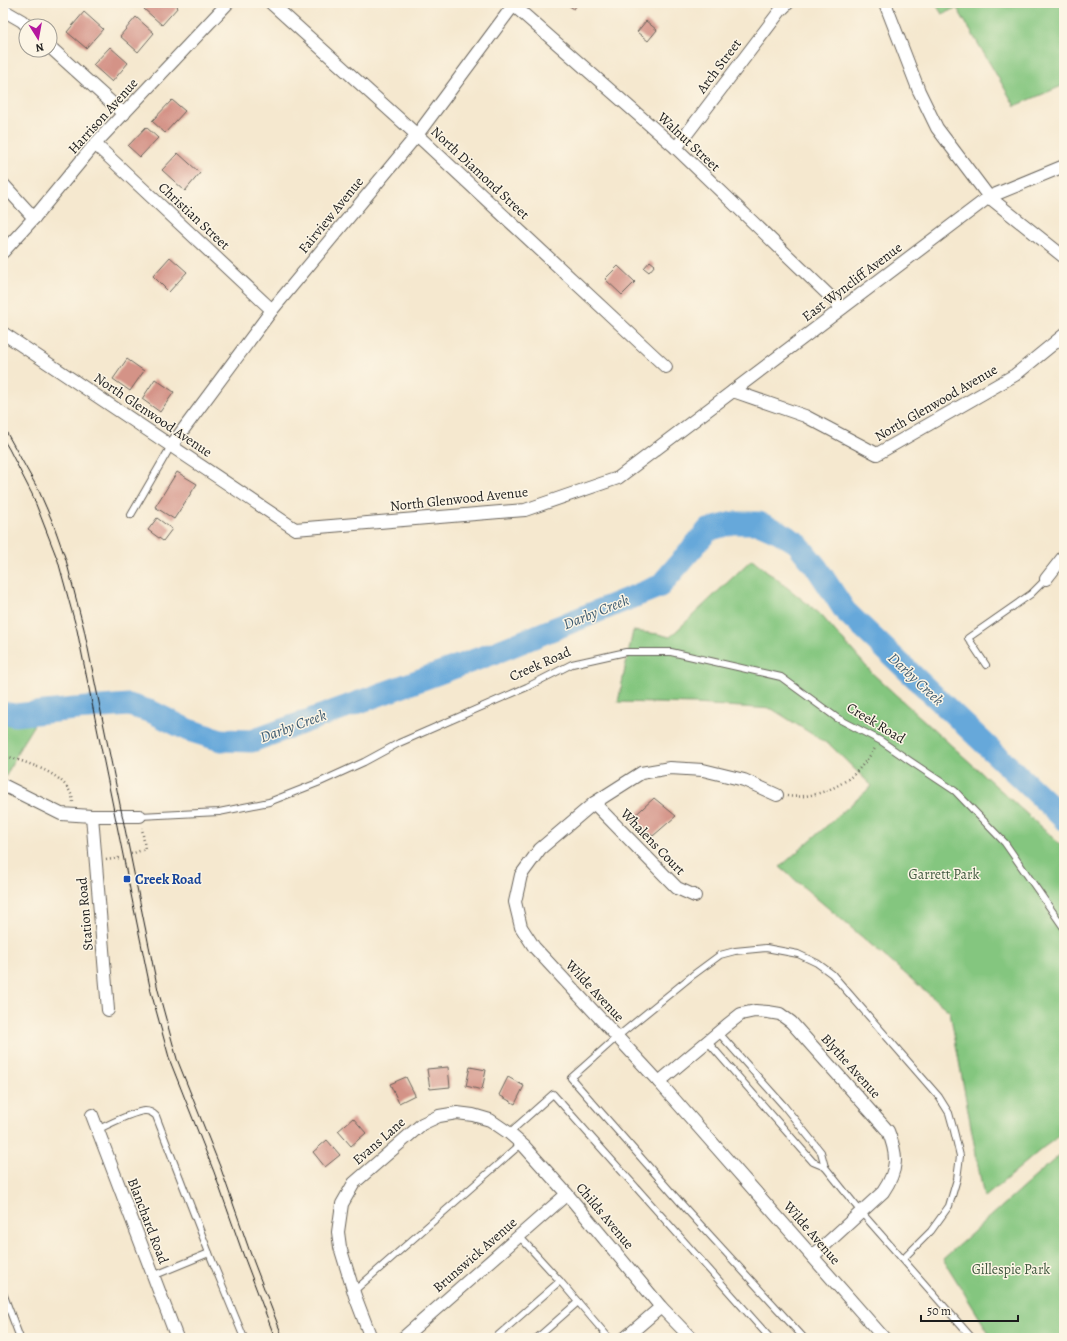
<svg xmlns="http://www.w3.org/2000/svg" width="1067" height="1341" font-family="Alegreya,serif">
	<rect width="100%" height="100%" fill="#fcf5e5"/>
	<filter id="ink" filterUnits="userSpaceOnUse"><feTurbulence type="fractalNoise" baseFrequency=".025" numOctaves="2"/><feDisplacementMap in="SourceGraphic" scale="8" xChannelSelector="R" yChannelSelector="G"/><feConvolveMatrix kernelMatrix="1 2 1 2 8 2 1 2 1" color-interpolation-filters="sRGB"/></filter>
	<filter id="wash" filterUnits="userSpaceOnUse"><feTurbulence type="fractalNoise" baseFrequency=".012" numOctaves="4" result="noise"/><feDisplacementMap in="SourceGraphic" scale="16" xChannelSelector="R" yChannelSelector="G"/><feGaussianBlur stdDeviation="0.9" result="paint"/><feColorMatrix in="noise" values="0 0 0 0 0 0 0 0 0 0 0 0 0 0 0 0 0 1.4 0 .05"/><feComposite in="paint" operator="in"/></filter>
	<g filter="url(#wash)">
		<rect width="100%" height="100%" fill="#f5e8cf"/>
		<g fill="#84c67f" stroke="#50714e">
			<polygon points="935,3 1064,3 1064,85 1015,106 957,8 942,14"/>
			<polygon points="752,559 820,614 873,674 1064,848 1064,1133 1044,1147 984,1198 950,1012 780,867 872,786 831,746 772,709 695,704 618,702 633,631 658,634 670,637"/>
			<polygon points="3,702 41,713 22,744 6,776 3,775"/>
			<polygon points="1064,1151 1064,1338 992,1338 943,1259"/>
		</g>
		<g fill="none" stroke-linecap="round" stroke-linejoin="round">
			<polyline stroke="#66a8da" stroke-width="23" points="3,713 15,715 75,709 129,705 152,712 188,730 221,740 252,741 494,653 660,586 708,530 733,523 759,523 779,532 797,543 817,568 845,611 1064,819"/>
		</g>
		<g id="blocks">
			<g fill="#d49387">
				<polygon points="149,3 174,3 178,7 162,25 144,9"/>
				<polygon points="565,3 578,3 574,9"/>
				<polygon points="84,12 103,29 86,48 67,32"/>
				<polygon points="136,17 154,33 138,52 120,36"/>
				<polygon points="646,21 657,30 648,41 637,32"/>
				<polygon points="110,47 128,63 112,82 93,65"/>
				<polygon points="172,100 185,111 165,133 152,121"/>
				<polygon points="146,127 158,138 140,157 128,146"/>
				<polygon points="178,153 200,173 185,191 162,170"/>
				<polygon points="170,257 187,272 169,292 153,276"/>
				<polygon points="650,261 655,265 649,272 644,268"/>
				<polygon points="618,266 635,282 622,295 605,279"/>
				<polygon points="127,359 144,371 130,391 113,379"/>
				<polygon points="155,379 174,392 160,412 142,399"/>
				<polygon points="177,472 197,484 174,519 155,507"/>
				<polygon points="157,518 172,529 163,541 148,530"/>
				<polygon points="654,798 676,816 653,836 641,828 631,819"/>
				<polygon points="448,1067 450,1087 430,1089 427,1069"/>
				<polygon points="470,1067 486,1070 482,1090 466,1086"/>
				<polygon points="406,1077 415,1095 399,1103 390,1084"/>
				<polygon points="508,1077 524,1086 515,1104 499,1095"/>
				<polygon points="353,1118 366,1133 351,1146 338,1131"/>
				<polygon points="327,1140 340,1155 325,1167 313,1152"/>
			</g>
		</g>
	</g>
	<g filter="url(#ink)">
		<use href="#blocks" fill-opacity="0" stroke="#68635b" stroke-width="1"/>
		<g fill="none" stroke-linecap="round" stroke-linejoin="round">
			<g stroke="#68635b" stroke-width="8">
				<g id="lane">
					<polyline points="131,515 171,446"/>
					<polyline points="986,665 968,638 1031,594 1046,579"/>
					<polyline points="140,816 219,812 269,802 320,782 364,762 399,743 527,687 572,664 626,652 671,652 781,677 837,718 881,741 910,761 955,791 1005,843 1064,928"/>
					<polyline points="718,1032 784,1106 821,1152 825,1167 861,1212 972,1338"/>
					<polyline points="707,1041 813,1162 825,1167"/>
					<path d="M 97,1130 C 107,1125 135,1111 145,1111 C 149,1111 153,1113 156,1116 L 209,1253 L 244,1338"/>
					<polyline points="509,1133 553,1094 770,1338"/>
					<polyline points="519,1236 560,1281 609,1338"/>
					<polyline points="153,1276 209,1253"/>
					<polyline points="354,1291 521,1144"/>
					<polyline points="3,1293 20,1338"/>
					<polyline points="495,1338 560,1281"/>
					<polyline points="537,1338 578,1302"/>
					<polyline points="804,1338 687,1210 571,1078 617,1037 693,975 720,955 735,951 766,948 798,954 817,963 832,974 939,1097 949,1113 954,1131 960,1156 957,1179 949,1206 931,1231 903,1259"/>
				</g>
			</g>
			<g stroke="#68635b" stroke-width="14">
				<g id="street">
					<polyline points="271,3 417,135 666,367"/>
					<polyline points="511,3 676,148 842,308"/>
					<polyline points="885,3 919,91 937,128 989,197 1064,257"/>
					<polyline points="3,10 22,21 27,26"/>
					<polyline points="50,47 124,114"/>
					<polyline points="95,144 272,310"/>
					<polyline points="676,148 780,11 788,3"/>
					<polyline points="3,184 34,218"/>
					<polyline points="3,252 34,218 95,144 228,3"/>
					<polyline points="3,333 295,529 525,510 618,478 733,391 805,416 877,454 1015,375 1064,335"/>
					<polyline points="733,391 989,197 1064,166"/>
					<polyline points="171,446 272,310 417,135 515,3"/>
					<polyline points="1046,579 1064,556"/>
					<polyline points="3,785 61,814 92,816 140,816"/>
					<polyline points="777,795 744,780 703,770 670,768 641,773 594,803 540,849 521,875 515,902 521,927 534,947 659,1082 884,1338"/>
					<polyline points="594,803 677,888 695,896"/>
					<polyline points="92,816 108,1010"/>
					<path d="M 659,1082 L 727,1025 L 741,1014 L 755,1011 L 768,1012 L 780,1014 L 791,1022 L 888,1131 C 898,1155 898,1170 883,1192 L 813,1256"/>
					<polyline points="92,1115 177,1338"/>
					<polyline points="371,1338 355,1296 340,1247 338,1232 342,1204 354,1183 422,1124 439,1116 457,1113 473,1115 490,1120 509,1133 524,1146 567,1194 661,1307 691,1338"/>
					<polyline points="403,1338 567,1194"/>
					<polyline points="625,1338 661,1307"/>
				</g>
			</g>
			<g stroke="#68635b" stroke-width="2.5" stroke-dasharray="1 3" stroke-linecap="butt">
				<path d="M 3,755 C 26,763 70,773 73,802"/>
				<path d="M 787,796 C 809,799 835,790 852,776 C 861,768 869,757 876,747"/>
				<polyline points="131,854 145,849 142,828"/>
				<polyline points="106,860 119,858"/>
			</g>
			<use href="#lane" stroke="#fff" stroke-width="6"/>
			<use href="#street" stroke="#fff" stroke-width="12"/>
			<g stroke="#1c1c1c" stroke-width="1">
				<polyline points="3,426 39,491 53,523 66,560 84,629 158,990 177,1059 221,1169 250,1252 283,1338"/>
				<polyline points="3,439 9,449 32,494 58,561 77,630 151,992 170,1061 214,1172 243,1254 275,1338"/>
			</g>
		</g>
	</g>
	<rect fill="#1a4fb4" stroke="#fcf5e5" stroke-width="1.5" x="123" y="875" width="8" height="8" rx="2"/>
	<g text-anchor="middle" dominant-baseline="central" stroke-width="3" stroke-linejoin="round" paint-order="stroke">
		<g font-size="14" fill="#1c1c1c" stroke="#fcf5e5">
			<text transform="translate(719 66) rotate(-53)">Arch Street</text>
			<text transform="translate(103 116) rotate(-48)">Harrison Avenue</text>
			<text transform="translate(689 142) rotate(43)">Walnut Street</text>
			<text transform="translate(480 173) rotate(43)">North Diamond Street</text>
			<text transform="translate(331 215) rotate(-51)">Fairview Avenue</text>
			<text transform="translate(194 216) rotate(43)">Christian Street</text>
			<text transform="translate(852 282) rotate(-37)">East Wyncliff Avenue</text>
			<text transform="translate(936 403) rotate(-30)">North Glenwood Avenue</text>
			<text transform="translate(153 415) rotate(34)">North Glenwood Avenue</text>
			<text transform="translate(459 499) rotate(-6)">North Glenwood Avenue</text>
			<text transform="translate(540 664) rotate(-24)">Creek Road</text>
			<text transform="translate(876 723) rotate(31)">Creek Road</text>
			<text transform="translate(653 842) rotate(46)">Whalens Court</text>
			<text transform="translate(85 914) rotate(-95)">Station Road</text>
			<text transform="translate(595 991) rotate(47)">Wilde Avenue</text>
			<text transform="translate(851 1066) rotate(48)">Blythe Avenue</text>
			<text transform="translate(379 1141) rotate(-41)">Evans Lane</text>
			<text transform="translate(605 1216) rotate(50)">Childs Avenue</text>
			<text transform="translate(148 1221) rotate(69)">Blanchard Road</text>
			<text transform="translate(812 1233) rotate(49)">Wilde Avenue</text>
			<text transform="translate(475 1255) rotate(-41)">Brunswick Avenue</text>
		</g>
		<g font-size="14" fill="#40583f" stroke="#fcf5e5">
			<text x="944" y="874">Garrett Park</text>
			<text x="1011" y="1269">Gillespie Park</text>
		</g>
		<g font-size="14" font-weight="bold" fill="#164399" stroke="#fcf5e5" text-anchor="start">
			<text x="135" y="879">Creek Road</text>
		</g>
		<g font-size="15" font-style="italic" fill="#3d5b71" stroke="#fcf5e5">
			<text transform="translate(596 612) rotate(-22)">Darby Creek</text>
			<text transform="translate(916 679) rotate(43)">Darby Creek</text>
			<text transform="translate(293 726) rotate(-20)">Darby Creek</text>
		</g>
	</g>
	<rect width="1067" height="1341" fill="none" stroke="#fcf5e5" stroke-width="16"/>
	<g transform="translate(38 38) rotate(169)"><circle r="19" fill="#fcf5e5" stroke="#a29e95"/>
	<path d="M0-3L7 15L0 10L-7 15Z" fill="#b5179e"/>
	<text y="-6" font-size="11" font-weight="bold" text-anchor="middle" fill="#1c1c1c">N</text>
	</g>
	<path d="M921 1315v6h97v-6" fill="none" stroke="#1c1c1c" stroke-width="2"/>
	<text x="927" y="1315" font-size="12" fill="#1c1c1c" stroke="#fcf5e5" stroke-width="3" paint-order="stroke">50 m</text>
</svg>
